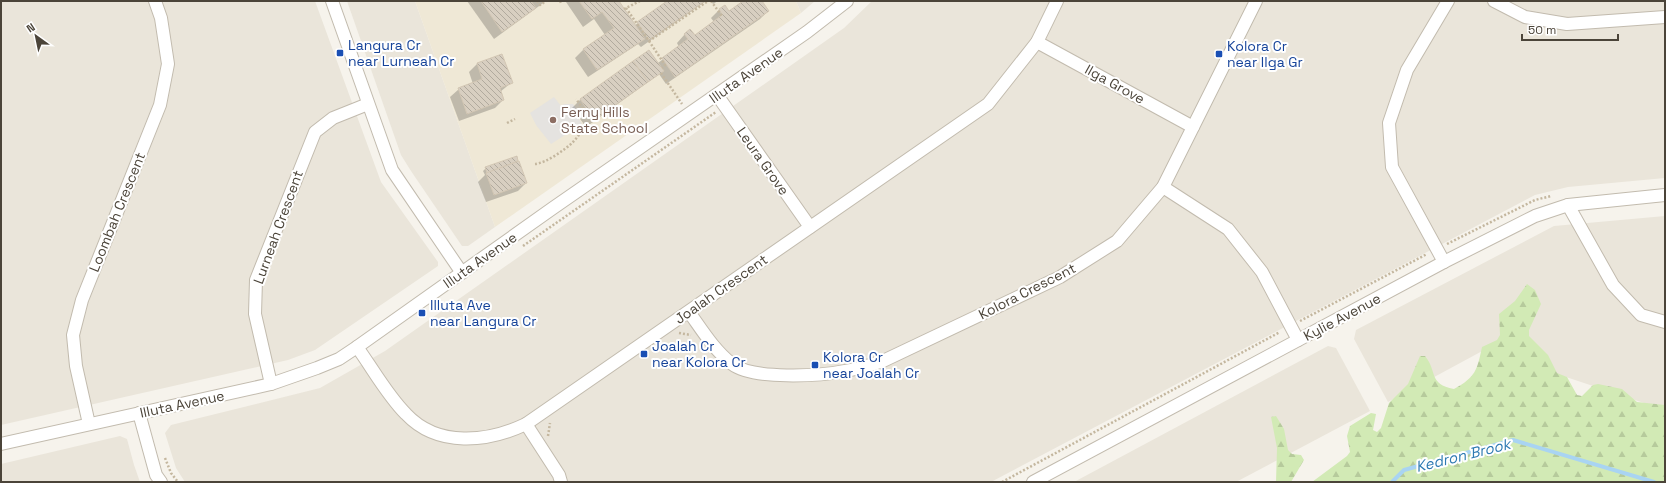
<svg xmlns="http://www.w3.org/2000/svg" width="1666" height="483" font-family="'Space Grotesk',sans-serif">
	<defs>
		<pattern id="forest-firs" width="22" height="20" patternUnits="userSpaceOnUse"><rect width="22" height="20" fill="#d2eab5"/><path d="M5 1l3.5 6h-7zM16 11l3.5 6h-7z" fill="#b6ca9c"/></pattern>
		<pattern id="building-back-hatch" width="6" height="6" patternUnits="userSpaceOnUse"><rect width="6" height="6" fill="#d8cfc1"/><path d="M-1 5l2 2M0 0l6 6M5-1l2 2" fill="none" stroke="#b1aa9e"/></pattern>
	</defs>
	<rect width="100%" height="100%" fill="#f6f3ec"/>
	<g fill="#eae5da">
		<polygon points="1,1 315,1 381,182 438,262 438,266 315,350 288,360 1,425"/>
		<polygon points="347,1 415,1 495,227 468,246 462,246 411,171 401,155"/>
		<polygon points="796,1 815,1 801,13"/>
		<polygon points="872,1 1665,1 1665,178 1568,187 1535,195 991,482 185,482 176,468 165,433 171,425 320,388 385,351 844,28"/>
		<polygon points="1665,216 1665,410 1554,373 1510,336 1388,402 1354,339 1356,330 1554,226"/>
		<polygon points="1328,346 1336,348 1370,411 1236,482 1074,482"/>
		<polygon points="120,436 127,439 134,465 140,482 1,482 1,464"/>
	</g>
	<polygon fill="#efe8d6" points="415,1 796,1 801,13 495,227"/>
	<g fill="url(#forest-firs)">
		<path d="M 1527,284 L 1535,290 L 1541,304 L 1529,330 L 1529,336 L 1548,355 L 1557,373 L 1567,377 L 1577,395 L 1582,396 L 1593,385 L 1598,384 L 1622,389 L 1637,402 L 1665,405 L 1665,482 L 1312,482 L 1347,456 L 1350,452 L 1347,436 L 1350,426 L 1371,413 L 1376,414 L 1373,430 L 1377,432 L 1381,428 L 1389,403 L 1408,384 L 1420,356 L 1425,356 C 1438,372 1428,384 1454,389 C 1476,377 1477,370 1482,347 L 1497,340 L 1500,335 L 1499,314 L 1515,301 Z"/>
		<polygon points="1276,416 1284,429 1288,450 1292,454 1301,455 1304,460 1291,482 1276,482 1277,448 1271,417"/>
	</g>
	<polygon fill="#e5e3e0" points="554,97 561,106 564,104 573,104 580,114 577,116 582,124 551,144 536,125 530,113"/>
	<g fill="#0003">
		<polygon points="467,1 546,1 494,39"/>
		<polygon points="568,1 621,1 619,3 634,26 668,1 706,1 641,47 638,44 588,77 575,58 583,50 605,35 594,19 583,27 566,2"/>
		<polygon points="711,1 718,1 713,4"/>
		<polygon points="745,1 761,1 768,11 760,19 666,84 659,74 586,127 572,108 580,100 649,51 658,63 679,47 677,43 685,34 694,36 714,22 711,18 719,10 725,6 729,12"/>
		<polygon points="501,55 511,83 500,92 503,100 495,108 459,121 450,97 459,89 473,84 469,72 477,64"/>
		<polygon points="516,157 526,183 518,191 486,202 478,182 485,175 483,171 486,168"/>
	</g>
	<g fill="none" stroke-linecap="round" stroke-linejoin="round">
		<polyline stroke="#a9d4f2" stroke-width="4" points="1392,482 1404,470 1513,440 1654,482"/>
	</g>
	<g fill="url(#building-back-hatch)" stroke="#d3c7b4">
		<polygon points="481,1 531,1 536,8 502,32"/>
		<polygon points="579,1 619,1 645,39 597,70 583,49 614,28 602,12 592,19"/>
		<polygon points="667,1 705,1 649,40 637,22"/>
		<polygon points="743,1 762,1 769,11 675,77 662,58 688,39 684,34 690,29 695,35 722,15 719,9 725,5 729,11"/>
		<polygon points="649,50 664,71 648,82 633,61"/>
		<polygon points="502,54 513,83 500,88 504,100 467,114 458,88 482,79 477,63"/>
		<polygon points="633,61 648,82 594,120 580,99"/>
		<polygon points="517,156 518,161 487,173 485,167"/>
		<polygon points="519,161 527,183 494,195 486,173"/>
	</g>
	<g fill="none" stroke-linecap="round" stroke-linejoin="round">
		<g stroke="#c2bbae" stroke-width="14">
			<g id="minor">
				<polyline points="332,1 392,170 462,273"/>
				<polyline points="1494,1 1525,17 1567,24 1665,17"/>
				<polyline points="1037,42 1193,127"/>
				<polyline points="717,95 810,227"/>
				<polyline points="1163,187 1228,229 1262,272 1298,340"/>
				<polyline points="1568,205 1613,285 1641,315 1665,322"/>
				<polyline points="1444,262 1392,167 1389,123 1407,70 1448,1"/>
				<path d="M 689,312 C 702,330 714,350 732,364 C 753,380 819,376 845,371 C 858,369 871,365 883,361 L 1060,277 L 1117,241 L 1163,187 L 1256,1"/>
				<path d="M 357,347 C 373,369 387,395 406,414 C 438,448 488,442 526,424 L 988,104 L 1037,42 L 1057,1"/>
				<polyline points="271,384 255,314 256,280 315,132 333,118 368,104"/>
				<polyline points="139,413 156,475 161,482"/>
				<polyline points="89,424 76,366 73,335 82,300 160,105 168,64 161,18 155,1"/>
				<polyline points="526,424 559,475 561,482"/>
				<polyline points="1,444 271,384 317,368 339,359 357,347 553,208 807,32 847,1"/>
				<polyline points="1033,482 1444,262 1535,216 1568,205 1665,195"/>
			</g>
		</g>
		<g stroke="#c4b79f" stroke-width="2.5" stroke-dasharray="2 2" stroke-linecap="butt">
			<polyline points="537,1 540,5 546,1"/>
			<polyline points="560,1 561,3"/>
			<polyline points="711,1 722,16"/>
			<polyline points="626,8 649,41 708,1"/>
			<polyline points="624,9 640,1"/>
			<polyline points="649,41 665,65 662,68"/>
			<polyline points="661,73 682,104"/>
			<polyline points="507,123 515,119"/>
			<path d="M 535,164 C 546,163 565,150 573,142 C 580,135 583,127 592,121 L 576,99"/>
			<polyline points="1447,244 1535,200 1551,196"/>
			<polyline points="523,246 716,112"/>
			<polyline points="1300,321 1427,254"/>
			<polyline points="679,333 691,335"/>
			<polyline points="548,436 550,423"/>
			<polyline points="165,458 171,473 178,482"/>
			<polyline points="1002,482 1280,332"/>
		</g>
		<use href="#minor" stroke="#fff" stroke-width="12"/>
	</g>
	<g fill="#1a4fb4" stroke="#fff" stroke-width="1.5">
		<rect x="336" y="49" width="8" height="8" rx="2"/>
		<rect x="1215" y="50" width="8" height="8" rx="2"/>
		<rect x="418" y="309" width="8" height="8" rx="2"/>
		<rect x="640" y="350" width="8" height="8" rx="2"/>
		<rect x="811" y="361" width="8" height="8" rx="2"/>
	</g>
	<circle fill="#8d6e63" stroke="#fff" stroke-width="1.5" cx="553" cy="120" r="4"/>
	<g text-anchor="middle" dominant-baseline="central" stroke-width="4" stroke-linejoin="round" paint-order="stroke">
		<g font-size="14" fill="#164399" stroke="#fff" text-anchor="start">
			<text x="348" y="45">Langura Cr<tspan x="348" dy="16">near Lurneah Cr</tspan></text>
			<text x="1227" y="46">Kolora Cr<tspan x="1227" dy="16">near Ilga Gr</tspan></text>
			<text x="430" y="305">Illuta Ave<tspan x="430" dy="16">near Langura Cr</tspan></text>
			<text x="652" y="346">Joalah Cr<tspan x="652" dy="16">near Kolora Cr</tspan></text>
			<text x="823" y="357">Kolora Cr<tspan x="823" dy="16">near Joalah Cr</tspan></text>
		</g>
		<g font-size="14" fill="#4b4439" stroke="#fff">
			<text transform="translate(746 75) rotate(-35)">Illuta Avenue</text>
			<text transform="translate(1115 84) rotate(29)">Ilga Grove</text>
			<text transform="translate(763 161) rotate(55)">Leura Grove</text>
			<text transform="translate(117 212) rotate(-68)">Loombah Crescent</text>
			<text transform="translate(278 227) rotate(-70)">Lurneah Crescent</text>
			<text transform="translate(480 260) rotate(-35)">Illuta Avenue</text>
			<text transform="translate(721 289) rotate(-35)">Joalah Crescent</text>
			<text transform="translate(1027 291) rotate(-27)">Kolora Crescent</text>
			<text transform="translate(1342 317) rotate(-28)">Kylie Avenue</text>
			<text transform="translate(182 404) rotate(-12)">Illuta Avenue</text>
		</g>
		<g font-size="14" fill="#785e54" stroke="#fff" text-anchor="start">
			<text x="561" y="112">Ferny Hills<tspan x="561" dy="16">State School</tspan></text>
		</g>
		<g font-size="15" font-style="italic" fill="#2e7ab2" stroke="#fff">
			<text transform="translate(1463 455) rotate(-14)">Kedron Brook</text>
		</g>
	</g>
	<rect width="1666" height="483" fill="none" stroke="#4b4439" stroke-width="4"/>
	<g transform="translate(36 36) rotate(327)" stroke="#ffffff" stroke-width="3" paint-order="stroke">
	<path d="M0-3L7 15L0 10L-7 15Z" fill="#4b4439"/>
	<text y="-6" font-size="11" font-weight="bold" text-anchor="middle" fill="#4b4439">N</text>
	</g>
	<path d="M1522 34v6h96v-6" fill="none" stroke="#4b4439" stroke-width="2"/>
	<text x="1528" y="34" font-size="12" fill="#4b4439" stroke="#ffffff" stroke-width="3" paint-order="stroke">50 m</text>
</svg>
